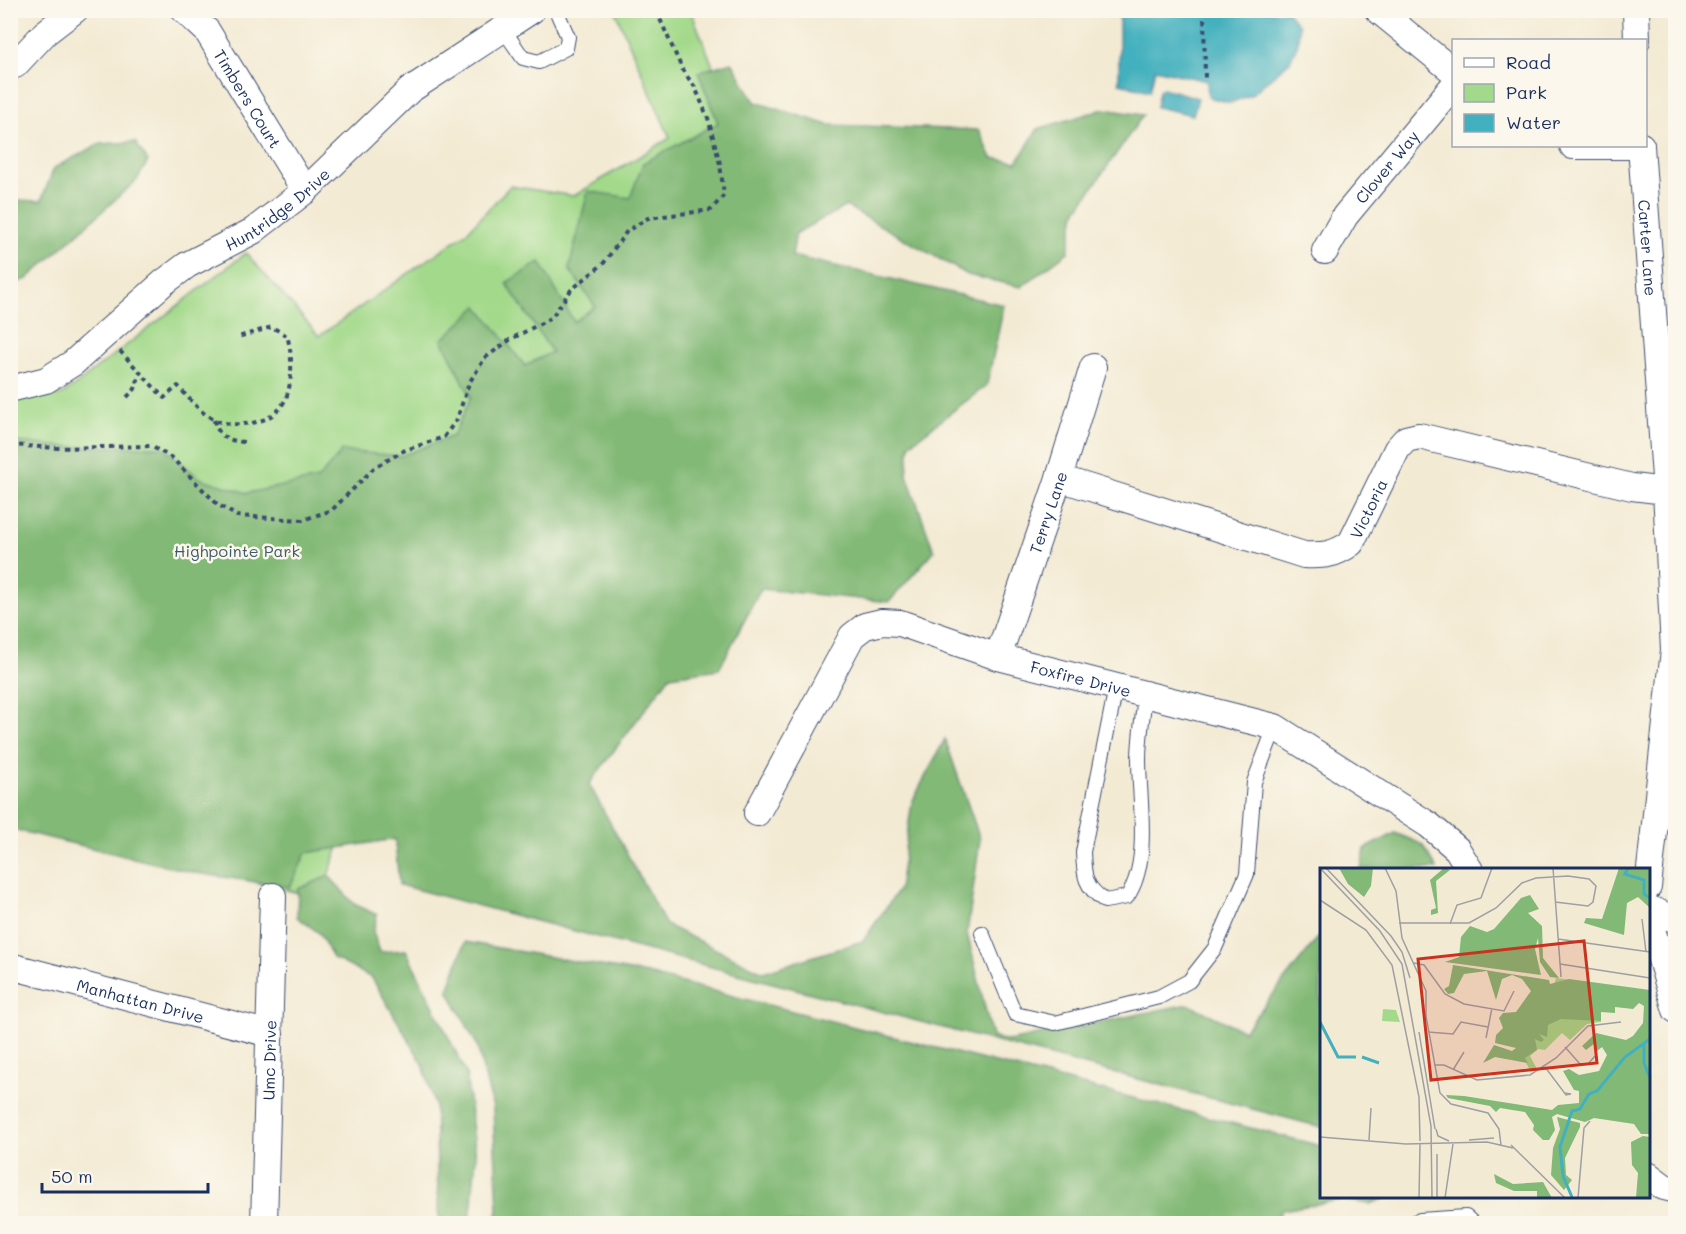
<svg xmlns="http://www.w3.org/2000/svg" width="1686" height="1234" font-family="Mali,sans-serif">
	<rect width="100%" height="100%" fill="#fbf7ec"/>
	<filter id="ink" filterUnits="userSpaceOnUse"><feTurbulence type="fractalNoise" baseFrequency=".0167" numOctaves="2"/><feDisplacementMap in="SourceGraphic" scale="12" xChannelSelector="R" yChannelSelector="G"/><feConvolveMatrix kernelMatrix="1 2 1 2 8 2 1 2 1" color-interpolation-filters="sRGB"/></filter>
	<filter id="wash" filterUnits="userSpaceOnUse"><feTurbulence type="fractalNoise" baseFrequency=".008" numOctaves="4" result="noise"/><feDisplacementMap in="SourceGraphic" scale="24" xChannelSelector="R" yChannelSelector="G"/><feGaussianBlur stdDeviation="1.35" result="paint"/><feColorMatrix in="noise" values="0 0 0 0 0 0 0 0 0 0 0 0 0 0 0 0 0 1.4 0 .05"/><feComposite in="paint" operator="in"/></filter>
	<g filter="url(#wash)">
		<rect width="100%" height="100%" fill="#f3ead3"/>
		<polygon fill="#a3d98a" stroke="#5f8474" stroke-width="1.5" points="615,11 691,11 786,250 387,724 319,898 11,822 11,399 62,395 246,253 319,336 466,233 510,186 574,196 670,138"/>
		<g fill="#82b976" stroke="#4e746a" stroke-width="1.5">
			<polygon points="732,62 755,102 829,125 979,130 992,158 1017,162 1038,129 1104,109 1143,115 1075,213 1068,252 1021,287 968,275 846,206 796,233 792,256 1004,305 987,385 910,444 907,475 934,551 889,602 761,589 719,669 670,676 589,784 666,925 763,972 863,941 899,889 912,802 945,739 980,839 967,933 992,1037 1009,1041 1188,1004 1244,1031 1321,934 1321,1127 399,885 395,839 306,853 290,887 196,873 11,829 11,441 64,447 163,447 199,478 247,493 318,479 342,451 401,456 453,436 471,397 442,340 478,306 525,366 552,352 506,283 540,262 574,322 595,306 569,269 588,191 630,198 643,163 718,123 698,72"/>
			<polygon points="135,142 148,161 137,180 27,279 11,285 11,200 41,201 54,168 99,144"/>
			<polygon points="1395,833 1422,844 1437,869 1361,869 1365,849"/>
			<polygon points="329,876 354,904 377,915 373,932 380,952 406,950 466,1073 476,1157 470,1223 439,1223 435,1106 423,1064 372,978 333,958 319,933 297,917 298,889"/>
			<polygon points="465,942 647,974 1321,1146 1322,1196 1387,1197 1371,1204 1340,1200 1282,1210 1273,1224 495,1223 498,1210 493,1108 477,1045 448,990"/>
		</g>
		<g fill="#42b0be" stroke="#2e708e" stroke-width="1.5">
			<polygon points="1119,11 1287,11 1299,25 1298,43 1290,61 1251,95 1230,103 1208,97 1207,81 1155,69 1150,91 1119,83"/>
			<polygon points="1163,88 1198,98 1193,115 1156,107 1159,91"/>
		</g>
	</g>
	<g filter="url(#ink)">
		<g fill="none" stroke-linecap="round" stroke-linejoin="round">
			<g stroke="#3b4b70" stroke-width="16">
				<g id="lane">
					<polyline points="503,29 523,58 539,62 566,48 568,37 556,10"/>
					<path d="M 1116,687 L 1083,852 C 1084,876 1084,886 1105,901 L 1127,897 C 1151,862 1139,801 1139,759 C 1139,738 1143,716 1145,694"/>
					<polyline points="982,933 1015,1014 1055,1023 1159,997 1189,981 1215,948 1247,874 1254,782 1275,727"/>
					<polyline points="1409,1224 1420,1220 1466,1217 1474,1224"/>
				</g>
			</g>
			<g stroke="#3b4b70" stroke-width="28">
				<g id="street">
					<path id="s1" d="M 184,10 L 207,31 L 305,191"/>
					<polyline points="1378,10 1454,72"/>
					<polyline points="1636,10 1637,40"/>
					<polyline points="15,65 45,33 75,10"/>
					<polyline points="1573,146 1641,146"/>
					<path id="s2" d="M 1641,146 L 1666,491 L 1674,650 L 1648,887"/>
					<path id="s3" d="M 1325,251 L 1345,216 L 1454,85"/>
					<path id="s4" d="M 10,389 L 46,380 L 73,363 L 163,283 L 187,265 L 253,231 L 305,191 L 410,90 L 532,10"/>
					<path id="s5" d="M 1059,478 L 1304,555 C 1323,556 1335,555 1351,543 L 1397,449 L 1406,439 L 1419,436 L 1632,487 L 1666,491"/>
					<path id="s6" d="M 998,657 L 1059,478 L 1093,367"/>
					<path id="s7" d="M 757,813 L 852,636 L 865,626 L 882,622 L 900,623 L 998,657 L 1275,727 L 1429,825 L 1457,849 L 1470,870"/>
					<polyline points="1648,908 1676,920"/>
					<polyline points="1648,916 1676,1010"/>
					<path id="s8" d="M 10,966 L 270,1034"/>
					<polyline points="1648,1175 1664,1187 1676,1190"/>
					<path id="s9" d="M 264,1224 L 273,896"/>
				</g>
			</g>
			<g stroke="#3b4b70" stroke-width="4" stroke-dasharray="4.5 4.5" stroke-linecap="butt">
				<polyline points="1204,10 1205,82"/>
				<path d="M 120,351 L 164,398 L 178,386 C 189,398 200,413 215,420 C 233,428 267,425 280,408 C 294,392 293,354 287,336 L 272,327 L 238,337"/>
				<polyline points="127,397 135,389 140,373"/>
				<path d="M 214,420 C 218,437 229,441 245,442"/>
				<polyline points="10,445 57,448 151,446 172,458 217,504 237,516 303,520 332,510 374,468 403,451 444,437 457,419 469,383 485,358 511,339 551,318 571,290 603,264 627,231 648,218 711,210 724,195 720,164 708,118 695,87 683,71 656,10"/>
			</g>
			<use href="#lane" stroke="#fff" stroke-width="14"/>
			<use href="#street" stroke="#fff" stroke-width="26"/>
		</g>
	</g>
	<g text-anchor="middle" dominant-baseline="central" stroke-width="5" stroke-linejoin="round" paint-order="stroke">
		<g font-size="16" fill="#1b2f5e" stroke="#fbf7ec">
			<text stroke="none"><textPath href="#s1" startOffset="110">Timbers Court</textPath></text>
			<text stroke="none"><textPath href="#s3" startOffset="105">Clover Way</textPath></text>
			<text stroke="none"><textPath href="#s4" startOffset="326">Huntridge Drive</textPath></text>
			<text stroke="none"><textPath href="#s2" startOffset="102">Carter Lane</textPath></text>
			<text stroke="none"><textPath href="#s5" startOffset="345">Victoria</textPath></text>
			<text stroke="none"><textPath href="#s6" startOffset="153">Terry Lane</textPath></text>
			<text stroke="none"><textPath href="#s7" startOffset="442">Foxfire Drive</textPath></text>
			<text stroke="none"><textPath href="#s8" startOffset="135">Manhattan Drive</textPath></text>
			<text stroke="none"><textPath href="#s9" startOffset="164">Umc Drive</textPath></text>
		</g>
		<g font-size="16" fill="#3d5a69" stroke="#fbf7ec">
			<text x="237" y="550">Highpointe Park</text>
		</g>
	</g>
	<g transform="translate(1320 868)">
		<rect width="330" height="330" fill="#f3ead3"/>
		<path d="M 236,110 L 279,116 L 281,154 L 267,156 L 250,172 L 242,165 L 225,182 L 218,181 L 210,188 L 217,201 L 211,204 L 197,178 L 231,128 ZM 63,141 L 76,142 L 80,154 L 62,153 Z" fill="#a3d98a"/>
		<path d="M 19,0 L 53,0 L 51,18 L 44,29 L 28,16 ZM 124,0 L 130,2 L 116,13 L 118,45 L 111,47 L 111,42 L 116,40 L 110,12 ZM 299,0 L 330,0 L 330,40 L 318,29 L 307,35 L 304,67 L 264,55 L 266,50 L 282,51 ZM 210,27 L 219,41 L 208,45 L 222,58 L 223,90 L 239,110 L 230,109 L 220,94 L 218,70 L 215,81 L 221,107 L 125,94 L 139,89 L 141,69 L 150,58 L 167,64 L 174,61 L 201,30 ZM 133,97 L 229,112 L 230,116 L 249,111 L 330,122 L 330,266 L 321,266 L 314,256 L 274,250 L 265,254 L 237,246 L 232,249 L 235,262 L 229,272 L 223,272 L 213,262 L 214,257 L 205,244 L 180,240 L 176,244 L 170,238 L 128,230 L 126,227 L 144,228 L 232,242 L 238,237 L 259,235 L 259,223 L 254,222 L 243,203 L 249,201 L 259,207 L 279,203 L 287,187 L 282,179 L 277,183 L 275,175 L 266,182 L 262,178 L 276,165 L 306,172 L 313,168 L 323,155 L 324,138 L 319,135 L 313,141 L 295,139 L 295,145 L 281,144 L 281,153 L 241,151 L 228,157 L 227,169 L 219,166 L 224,172 L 221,174 L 215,171 L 217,182 L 205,190 L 208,195 L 175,189 L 163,195 L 174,177 L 192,183 L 196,180 L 175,175 L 176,167 L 183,160 L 179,150 L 183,145 L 196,144 L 211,123 L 202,111 L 192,107 L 182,111 L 176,132 L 167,103 L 144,106 L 134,125 L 128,126 L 124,121 L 129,118 ZM 237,249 L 260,255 L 260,259 L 245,290 L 246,307 L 252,312 L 244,322 L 231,307 L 233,280 L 240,261 ZM 323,268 L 330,269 L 330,330 L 316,330 L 318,305 L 312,297 L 311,274 ZM 174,306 L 193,316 L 223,314 L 232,330 L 217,330 L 217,323 L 194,323 L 176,315 Z" fill="#82b976"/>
		<path fill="none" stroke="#42b0be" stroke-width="3" d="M 308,0 L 305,6 L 324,12 L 324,26 L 330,30M 0,154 L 18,189 L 36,189M 324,177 L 324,195 L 330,210M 42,189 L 59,195M 252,329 L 243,308 L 240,279 L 252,243 L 260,241 L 269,226 L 277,223 L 305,189 L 330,171"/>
		<path fill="none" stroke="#9d9fa4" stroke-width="1.5" d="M 0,0 L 60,63 L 82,96 L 111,258 L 112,330M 6,0 L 71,68 L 82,84 L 90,110M 65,0 L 76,23 L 82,70 L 106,123 L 106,148 L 120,225 L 131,236 L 168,245 L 179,261 L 181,277M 233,0 L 241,109M 0,32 L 46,62 L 72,97 L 99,229 L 100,273M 322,51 L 326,84M 79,55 L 149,55 L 176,40 L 202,15 L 216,10 L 248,8 L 269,11 L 276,18 L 273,34 L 268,38 L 235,34M 130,56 L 137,37 L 161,30 L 172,0M 238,71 L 330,84M 94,95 L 104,97 L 125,126 L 144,136 L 184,143 L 194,123M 240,96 L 330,110M 99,164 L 115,261M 108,164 L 133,166 L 141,154 L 168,159M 166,170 L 172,140M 245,179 L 260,196 L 268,196 L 275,188M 114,197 L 124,197 L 157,212 L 210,207 L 236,190 L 268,158 L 301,154M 225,199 L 246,227 L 251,226 L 245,225M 133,202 L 144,184M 116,261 L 118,268 L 129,273M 0,269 L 86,276 L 167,274 L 193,280M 49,272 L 51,240M 149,272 L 174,270M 191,277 L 245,330M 99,330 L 100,276M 117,330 L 117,286M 125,330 L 133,276M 258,330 L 264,260 L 270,253"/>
		<path fill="#c8321e" fill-opacity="0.15" stroke="#c8321e" stroke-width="3" d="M 264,73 L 277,195 L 111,212 L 98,91 Z"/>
		<rect width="330" height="330" fill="none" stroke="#1b2f5e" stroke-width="3"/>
	</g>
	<rect width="1686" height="1234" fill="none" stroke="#fbf7ec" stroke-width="36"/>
	<rect x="1452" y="39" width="195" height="108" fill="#fbf7ec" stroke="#a1a7b3" stroke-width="1.5"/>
	<rect x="1464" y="58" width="30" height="9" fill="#ffffff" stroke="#a1a7b3" stroke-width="1.5"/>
	<text x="1506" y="69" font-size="18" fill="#1b2f5e">Road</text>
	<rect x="1464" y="84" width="30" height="18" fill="#a3d98a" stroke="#a1a7b3" stroke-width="1.5"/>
	<text x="1506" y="99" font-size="18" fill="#1b2f5e">Park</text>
	<rect x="1464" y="114" width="30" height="18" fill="#42b0be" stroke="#a1a7b3" stroke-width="1.5"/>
	<text x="1506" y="129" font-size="18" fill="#1b2f5e">Water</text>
	<path d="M42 1183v9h166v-9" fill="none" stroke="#1b2f5e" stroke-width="3"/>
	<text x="51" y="1183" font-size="18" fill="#1b2f5e" stroke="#fbf7ec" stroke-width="4.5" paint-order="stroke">50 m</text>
</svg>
